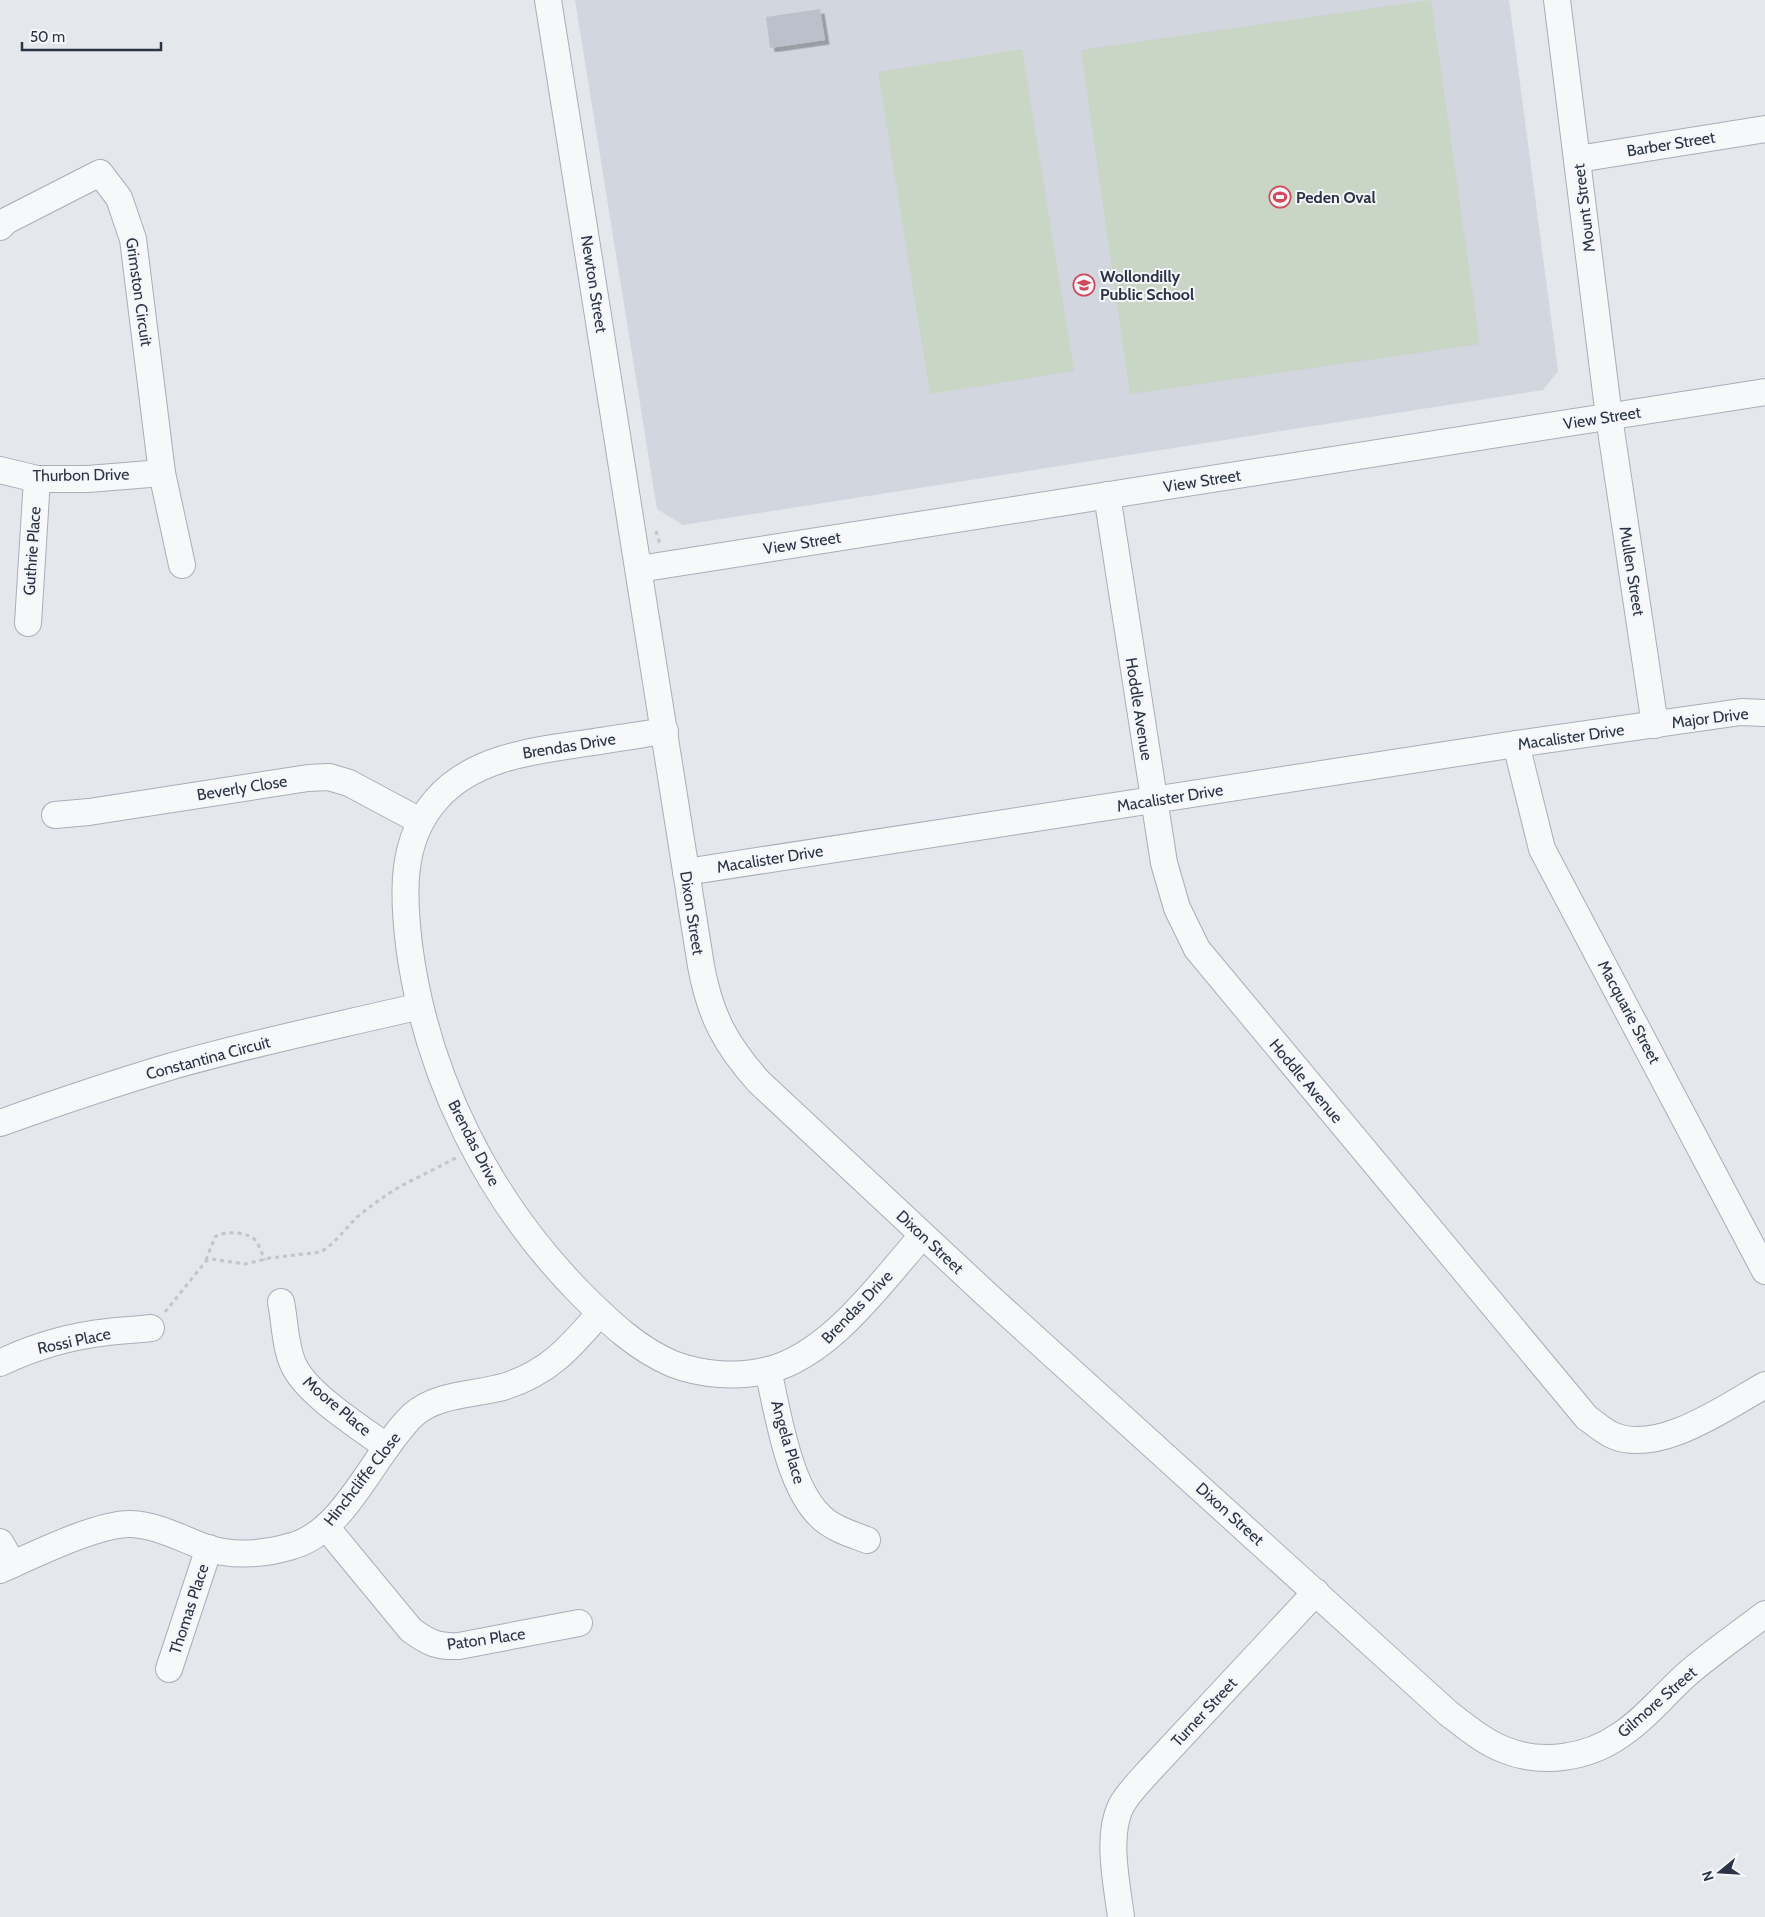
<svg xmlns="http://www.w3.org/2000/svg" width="1765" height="1917" font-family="Cabin,sans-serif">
	<defs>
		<filter id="shadow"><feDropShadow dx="4.5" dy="4.5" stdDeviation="0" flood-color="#0004"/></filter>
	</defs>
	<rect width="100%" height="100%" fill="#e4e7ec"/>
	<polygon fill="#d2d6de" points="575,0 1509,0 1558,371 1543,390 683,525 657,509"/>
	<g fill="#c9d6c5">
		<polygon points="1431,0 1480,344 1130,394 1081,50"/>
		<polygon points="1022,49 1074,371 930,394 878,72"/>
	</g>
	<polygon fill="#bbc0ca" filter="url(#shadow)" points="820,9 825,40 770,48 766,17"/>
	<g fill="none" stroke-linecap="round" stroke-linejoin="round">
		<g stroke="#a9aeb7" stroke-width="28">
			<g id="minor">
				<path d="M 548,0 L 701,966 C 710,1015 725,1044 759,1082 L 985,1293 L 1448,1713 C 1466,1727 1484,1742 1505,1750 C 1542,1765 1587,1758 1619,1736 C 1644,1720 1664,1695 1686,1675 C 1711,1653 1739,1634 1765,1614"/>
				<polyline points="1557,0 1609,417 1655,725"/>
				<polyline points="1578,159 1765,129"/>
				<polyline points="0,227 6,221 100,173 119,198 133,239 162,473 182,565"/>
				<polyline points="0,470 37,479 88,479 162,473"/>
				<path d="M 1107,495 L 1164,863 L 1177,908 L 1197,949 L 1587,1418 C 1595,1423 1603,1431 1612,1435 C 1658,1456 1726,1407 1765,1385"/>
				<polyline points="639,569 1765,392"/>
				<polyline points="28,623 37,479"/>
				<path d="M 665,731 C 637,735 608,740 580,744 C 530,751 471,759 436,800 C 400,841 403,894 409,945 C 426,1076 488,1200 581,1294 C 608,1321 637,1349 673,1364 C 701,1375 739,1378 769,1370 C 831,1354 881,1282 922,1236"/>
				<polyline points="1516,744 1542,849 1765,1271"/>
				<polyline points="55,815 89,812 308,778 329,777 349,783 420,821"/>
				<polyline points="686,872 1516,744 1741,712 1765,713"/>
				<path d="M 0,1123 C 56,1103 112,1084 169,1067 C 252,1043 336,1026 420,1006"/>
				<path d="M 281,1302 C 285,1322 285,1348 294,1366 C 308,1395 361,1428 387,1447"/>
				<path d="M 0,1363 C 33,1347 71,1336 108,1332 C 122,1330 136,1330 151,1328"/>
				<path d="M 768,1370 C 778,1413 788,1484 819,1515 C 831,1528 851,1534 867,1540"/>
				<path d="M 326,1527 L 411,1630 C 429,1643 437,1647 459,1646 L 579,1623"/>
				<polyline points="0,1542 13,1564"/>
				<path d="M 0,1570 C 32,1556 98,1523 131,1524 C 157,1525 182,1539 207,1548 C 233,1557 266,1554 292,1546 C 345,1532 375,1451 413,1415 C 437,1393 477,1395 506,1386 C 550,1372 571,1346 600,1313"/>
				<polyline points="169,1669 209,1548"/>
				<path d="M 1121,1917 C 1117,1885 1106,1836 1121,1806 C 1128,1793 1140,1781 1150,1770 L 1316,1592"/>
			</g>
		</g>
		<g stroke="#c2c5cb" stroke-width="3" stroke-dasharray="4 4" stroke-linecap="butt">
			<polyline points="656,531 660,544"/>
			<path d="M 206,1260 L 215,1237 C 224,1230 250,1232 256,1241 C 260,1247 262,1254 265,1260"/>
			<polyline points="165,1312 206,1261 211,1259 245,1264 270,1258 321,1252 333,1243 357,1217 379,1200 399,1187 456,1158"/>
		</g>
		<use href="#minor" stroke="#f7f8fa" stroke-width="26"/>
	</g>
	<defs>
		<g id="stadium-ring" transform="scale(1.125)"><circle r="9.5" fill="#f4f6f9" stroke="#d1495b" stroke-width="1.5"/><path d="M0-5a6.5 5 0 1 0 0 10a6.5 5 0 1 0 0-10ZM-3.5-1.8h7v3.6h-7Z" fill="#d1495b"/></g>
		<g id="school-ring" transform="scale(1.125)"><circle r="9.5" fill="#f4f6f9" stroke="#d1495b" stroke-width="1.5"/><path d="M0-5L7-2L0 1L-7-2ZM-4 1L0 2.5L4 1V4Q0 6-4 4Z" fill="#d1495b"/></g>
	</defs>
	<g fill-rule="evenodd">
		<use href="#stadium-ring" x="1280" y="197"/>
		<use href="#school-ring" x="1084" y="285"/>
	</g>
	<g text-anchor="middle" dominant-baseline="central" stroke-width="4" stroke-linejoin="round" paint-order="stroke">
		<g font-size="16" fill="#2b3445" stroke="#f4f6f9">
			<text transform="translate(1671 144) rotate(-9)">Barber Street</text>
			<text transform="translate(1584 208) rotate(-97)">Mount Street</text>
			<text transform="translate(594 284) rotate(81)">Newton Street</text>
			<text transform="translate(139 292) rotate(82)">Grimston Circuit</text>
			<text transform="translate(1602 418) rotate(-9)">View Street</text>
			<text transform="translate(81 475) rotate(-1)">Thurbon Drive</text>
			<text transform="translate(1202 481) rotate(-9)">View Street</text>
			<text transform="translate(802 543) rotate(-9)">View Street</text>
			<text transform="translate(32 551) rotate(-86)">Guthrie Place</text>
			<text transform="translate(1632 571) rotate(81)">Mullen Street</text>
			<text transform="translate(1139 709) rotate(81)">Hoddle Avenue</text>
			<text transform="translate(1710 718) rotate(-7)">Major Drive</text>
			<text transform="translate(1571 737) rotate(-8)">Macalister Drive</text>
			<text transform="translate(569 746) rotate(-9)">Brendas Drive</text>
			<text transform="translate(242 788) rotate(-9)">Beverly Close</text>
			<text transform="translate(1170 798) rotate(-9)">Macalister Drive</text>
			<text transform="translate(770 859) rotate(-9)">Macalister Drive</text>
			<text transform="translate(692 913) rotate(81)">Dixon Street</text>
			<text transform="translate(1629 1012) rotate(62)">Macquarie Street</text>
			<text transform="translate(208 1058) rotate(-15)">Constantina Circuit</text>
			<text transform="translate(1306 1081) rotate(50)">Hoddle Avenue</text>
			<text transform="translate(474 1143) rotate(63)">Brendas Drive</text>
			<text transform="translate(930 1242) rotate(43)">Dixon Street</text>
			<text transform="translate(857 1307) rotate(-46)">Brendas Drive</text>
			<text transform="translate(74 1341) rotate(-12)">Rossi Place</text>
			<text transform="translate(337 1406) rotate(40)">Moore Place</text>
			<text transform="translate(788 1442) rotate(74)">Angela Place</text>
			<text transform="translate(362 1479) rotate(-52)">Hinchcliffe Close</text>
			<text transform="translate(1230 1514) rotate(42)">Dixon Street</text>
			<text transform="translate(189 1609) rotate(-72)">Thomas Place</text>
			<text transform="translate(486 1639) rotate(-8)">Paton Place</text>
			<text transform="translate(1657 1702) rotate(-41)">Gilmore Street</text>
			<text transform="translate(1204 1712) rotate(-47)">Turner Street</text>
		</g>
		<g font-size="16" font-weight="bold" fill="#2b3445" stroke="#f4f6f9" text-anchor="start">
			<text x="1296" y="197">Peden Oval</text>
			<text x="1100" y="276">Wollondilly<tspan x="1100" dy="18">Public School</tspan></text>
		</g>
	</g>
	<g transform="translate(1720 1872) rotate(252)" stroke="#f4f6f9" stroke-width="4" paint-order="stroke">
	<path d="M0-4L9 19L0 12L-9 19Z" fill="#2b3445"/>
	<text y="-8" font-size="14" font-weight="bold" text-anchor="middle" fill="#2b3445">N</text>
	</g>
	<path d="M22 42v8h139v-8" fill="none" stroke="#2b3445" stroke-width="2.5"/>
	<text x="30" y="42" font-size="15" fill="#2b3445" stroke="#f4f6f9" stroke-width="4" paint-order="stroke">50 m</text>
</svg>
